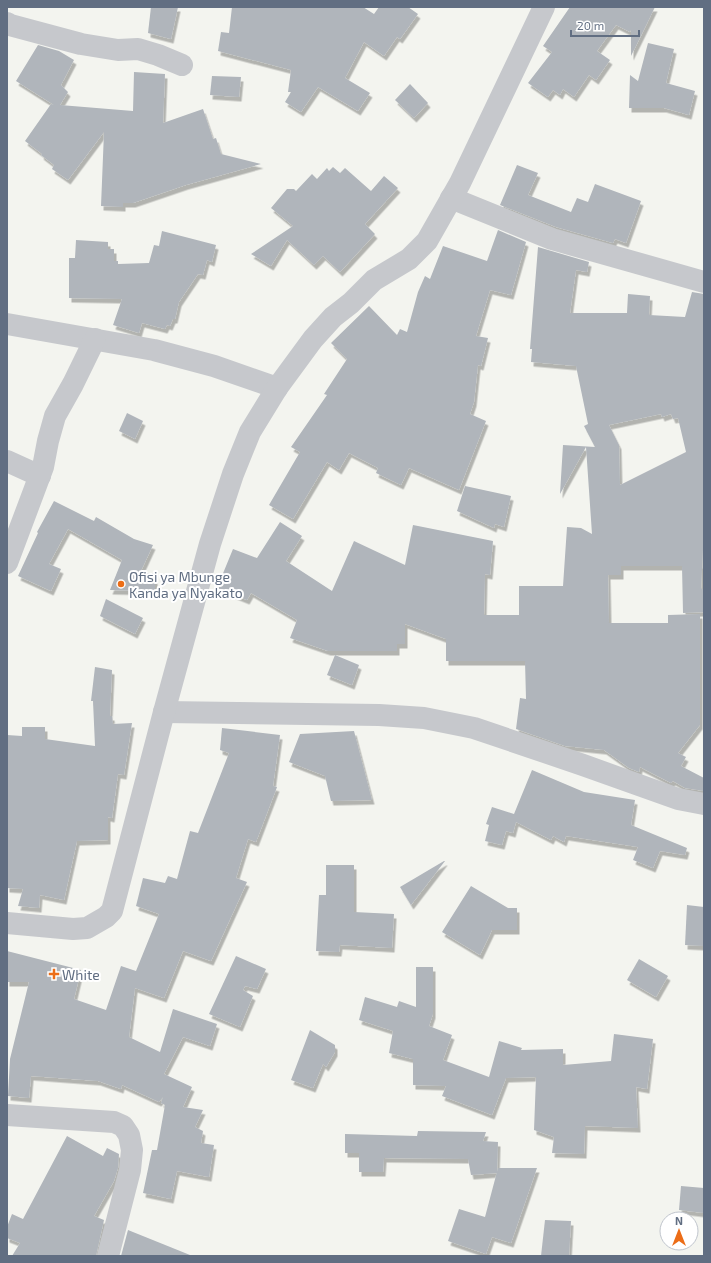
<svg xmlns="http://www.w3.org/2000/svg" width="711" height="1263" font-family="'Exo 2',sans-serif">
	<defs>
		<filter id="shadow"><feDropShadow dx="2.5" dy="4.5" stdDeviation="0" flood-color="#0004"/></filter>
	</defs>
	<rect width="100%" height="100%" fill="#f3f4ef"/>
	<g fill="#b0b5bb" fill-rule="evenodd" filter="url(#shadow)">
		<polygon points="151,7 178,7 171,39 148,33"/>
		<polygon points="232,7 363,7 374,14 379,7 408,7 418,14 400,39 397,37 384,56 364,42 345,78 370,93 358,111 318,87 301,112 285,102 291,92 288,92 291,70 218,51 221,32 229,33"/>
		<polygon points="570,7 655,7 631,56 631,30 630,32 616,25 597,51 610,60 596,80 589,75 574,97 563,89 560,95 553,90 548,97 528,83 552,52 543,46"/>
		<polygon points="648,43 674,49 666,83 695,91 689,115 664,108 629,108 630,75 638,81"/>
		<polygon points="38,45 59,51 74,60 61,85 68,92 60,105 133,111 134,72 165,74 163,123 203,109 213,139 216,138 221,154 261,164 186,185 133,203 123,203 123,207 101,206 104,132 68,180 52,169 54,165 41,155 42,154 25,141 51,104 54,105 16,81"/>
		<polygon points="212,76 241,77 239,97 210,95"/>
		<polygon points="410,84 428,103 414,118 395,100"/>
		<polygon points="517,165 538,173 528,195 571,212 577,198 588,202 595,184 641,201 626,243 615,239 613,243 556,227 500,205"/>
		<polygon points="333,167 340,173 345,168 371,191 384,176 398,188 365,224 375,234 340,272 323,256 314,265 287,240 271,266 251,254 293,226 271,208 287,189 294,189 296,191 312,174 317,179 327,168 329,171"/>
		<polygon points="498,230 526,242 511,295 490,290 476,336 488,338 481,366 478,365 474,402 470,414 486,421 459,490 409,468 401,485 376,473 378,468 349,453 339,470 327,462 293,519 269,505 300,452 291,447 327,395 324,394 347,359 331,343 369,306 397,335 400,329 407,332 418,292 425,276 430,279 443,246 487,261"/>
		<polygon points="162,231 216,245 212,262 207,260 203,275 198,274 179,302 175,319 173,319 170,326 167,325 165,329 142,323 139,333 113,325 122,299 69,298 69,258 75,258 76,240 108,242 108,249 114,249 114,261 118,261 118,264 149,263 154,245 159,246"/>
		<path d="M 538,247 L 589,262 L 587,272 L 576,270 L 570,313 L 627,313 L 628,294 L 650,296 L 649,315 L 685,317 L 692,292 L 704,294 L 704,549 L 703,549 L 701,589 L 704,589 L 704,612 L 683,613 L 682,566 L 621,566 L 621,575 L 608,575 L 609,623 L 668,623 L 668,615 L 700,614 L 700,725 L 678,753 L 686,757 L 681,766 L 704,778 L 704,791 L 685,788 L 673,781 L 671,783 L 640,767 L 639,772 L 629,768 L 604,750 L 565,746 L 516,729 L 520,698 L 526,699 L 525,661 L 446,661 L 446,639 L 405,624 L 405,644 L 397,644 L 397,651 L 328,651 L 290,638 L 297,620 L 251,593 L 247,600 L 217,588 L 233,549 L 257,558 L 280,522 L 302,536 L 286,561 L 332,591 L 354,541 L 405,565 L 413,525 L 493,541 L 490,575 L 485,574 L 484,615 L 519,615 L 519,586 L 563,586 L 567,527 L 581,528 L 592,534 L 586,447 L 560,494 L 563,445 L 595,447 L 584,426 L 588,424 L 576,366 L 531,362 L 532,349 L 530,349 ZM 661,414 L 662,417 L 671,414 L 673,419 L 678,418 L 686,452 L 620,485 L 619,445 L 609,425 Z"/>
		<polygon points="127,413 143,421 135,439 119,431"/>
		<polygon points="465,486 511,496 504,527 495,524 494,528 457,511"/>
		<polygon points="54,501 94,521 96,517 134,539 153,545 140,573 155,573 155,591 110,590 122,560 68,529 49,564 61,569 51,591 18,576 38,533 37,532"/>
		<polygon points="106,599 143,618 135,634 100,616"/>
		<polygon points="335,655 359,665 352,685 327,675"/>
		<polygon points="95,667 112,670 110,716 112,716 113,724 132,723 124,775 118,774 112,818 108,817 108,840 77,841 64,900 40,895 39,908 18,906 23,889 7,888 7,735 22,736 22,727 45,727 45,739 95,746 93,701 91,701"/>
		<polygon points="222,728 280,735 273,786 277,787 256,842 248,839 236,878 247,882 211,961 183,951 164,998 135,988 129,1037 160,1052 173,1009 217,1024 210,1046 183,1037 164,1074 192,1087 183,1107 203,1110 195,1127 203,1131 201,1143 214,1145 209,1177 177,1171 171,1199 143,1193 152,1150 157,1150 165,1105 161,1103 163,1097 159,1102 122,1085 121,1089 98,1081 31,1076 29,1098 8,1096 10,1059 29,982 7,982 7,951 81,970 74,999 106,1010 121,966 136,971 159,914 136,906 143,878 165,883 168,876 177,879 190,831 198,833 229,753 220,750"/>
		<polygon points="354,731 372,800 331,801 325,776 289,762 300,734"/>
		<polygon points="532,770 584,792 635,800 631,825 687,848 685,855 660,851 653,868 633,860 638,847 566,836 564,842 553,836 551,840 516,822 513,833 506,831 502,845 485,841 489,825 486,824 492,807 514,814"/>
		<polygon points="444,861 445,861 411,905 400,887"/>
		<polygon points="326,865 354,865 354,912 394,914 392,948 340,945 339,952 316,951 319,895 326,895"/>
		<polygon points="471,886 508,908 517,908 517,930 492,930 480,955 442,932"/>
		<polygon points="687,905 704,907 704,946 685,945"/>
		<polygon points="236,956 266,969 257,989 245,986 243,990 253,996 240,1027 209,1014"/>
		<polygon points="639,959 668,976 656,997 627,980"/>
		<polygon points="416,967 433,967 433,1014 429,1026 452,1035 443,1060 489,1077 499,1041 522,1048 521,1050 563,1049 563,1065 611,1061 614,1034 653,1039 647,1089 636,1087 638,1128 585,1126 584,1154 552,1153 554,1137 534,1130 536,1077 506,1078 492,1115 442,1096 446,1086 413,1085 413,1059 389,1053 393,1031 359,1020 365,997 397,1007 399,1001 416,1007"/>
		<polygon points="310,1030 335,1045 335,1052 326,1067 323,1064 313,1088 291,1080"/>
		<polygon points="418,1131 486,1132 483,1141 498,1142 497,1173 471,1175 468,1159 384,1158 383,1172 359,1172 359,1153 345,1153 345,1134 417,1136"/>
		<polygon points="67,1136 103,1156 107,1148 119,1154 118,1168 114,1181 94,1216 104,1220 96,1256 12,1256 20,1243 7,1238 7,1227 12,1214 23,1219"/>
		<polygon points="498,1168 537,1168 511,1243 492,1237 486,1254 448,1241 459,1209 485,1217"/>
		<polygon points="681,1186 704,1188 704,1213 679,1210"/>
		<polygon points="545,1220 571,1221 569,1256 541,1256"/>
		<polygon points="128,1230 190,1255 190,1256 121,1256"/>
	</g>
	<g fill="none" stroke-linecap="round" stroke-linejoin="round">
		<g stroke="#c6c8cc" stroke-width="22">
			<polyline points="7,23 10,25 81,44 118,50 138,49 158,55 182,65"/>
			<polyline points="451,198 552,239 704,282"/>
			<polyline points="7,324 154,350 214,366 277,388"/>
			<polyline points="7,461 40,476"/>
			<polyline points="7,563 43,467 48,441 55,416 73,384 95,339"/>
			<polyline points="164,712 379,715 424,718 474,728 583,765 678,799 704,804"/>
			<polyline points="7,923 73,929 87,928 106,917 112,911 164,712 210,544 233,474 250,432 277,388 313,339 333,317 351,303 374,280 409,259 427,241 460,183 544,7"/>
			<polyline points="7,1115 114,1122 123,1126 129,1135 132,1150 130,1170 108,1256"/>
		</g>
	</g>
	<g fill="#ec6d17" stroke="#fff" stroke-width="1.5">
		<circle cx="121" cy="584" r="4"/>
		<path d="M52 968h4v4h4v4h-4v4h-4v-4h-4v-4h4z"/>
	</g>
	<g text-anchor="middle" dominant-baseline="central" stroke-width="4" stroke-linejoin="round" paint-order="stroke">
		<g font-size="14" fill="#616e82" stroke="#fff" text-anchor="start">
			<text x="129" y="576">Ofisi ya Mbunge<tspan x="129" dy="16">Kanda ya Nyakato</tspan></text>
			<text x="62" y="974">White</text>
		</g>
	</g>
	<rect width="711" height="1263" fill="none" stroke="#616e82" stroke-width="16"/>
	<g transform="translate(679 1231)"><circle r="19" fill="#ffffff" stroke="#c0c5cd"/>
	<path d="M0-3L7 15L0 10L-7 15Z" fill="#ec6d17"/>
	<text y="-6" font-size="11" font-weight="bold" text-anchor="middle" fill="#616e82">N</text>
	</g>
	<path d="M571 30v6h68v-6" fill="none" stroke="#616e82" stroke-width="2"/>
	<text x="577" y="30" font-size="12" fill="#616e82" stroke="#ffffff" stroke-width="3" paint-order="stroke">20 m</text>
</svg>
